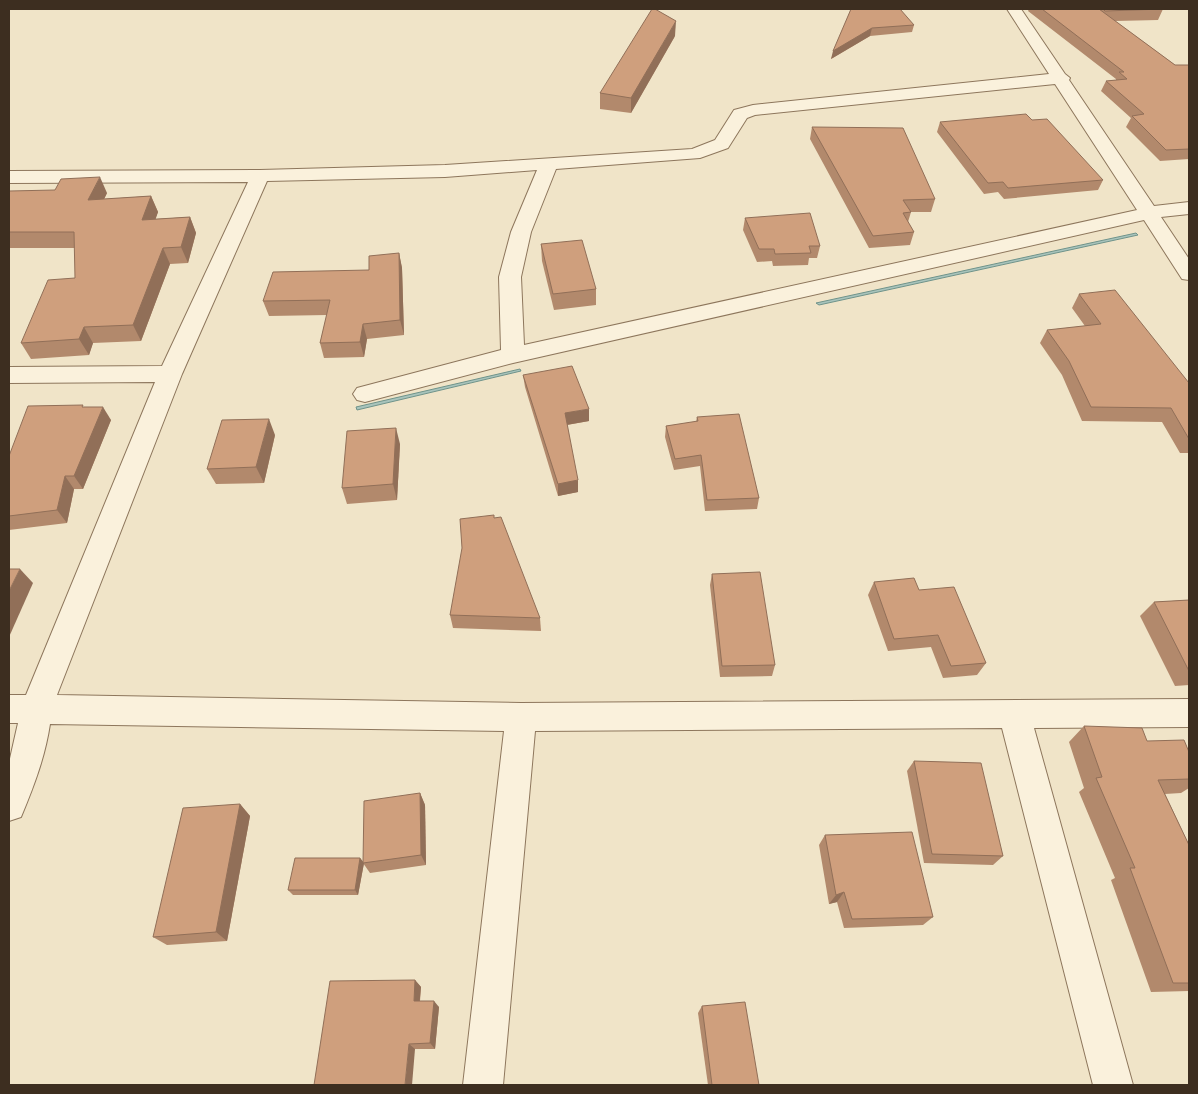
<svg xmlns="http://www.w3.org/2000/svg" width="1198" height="1094" font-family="'Libre Baskerville',serif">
	<rect width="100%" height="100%" fill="#f0e4c8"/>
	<g fill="#a9c4bc" stroke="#6f938a">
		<polygon points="1136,233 1138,235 819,305 816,303"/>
		<polygon points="520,369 521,371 357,410 356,407"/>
	</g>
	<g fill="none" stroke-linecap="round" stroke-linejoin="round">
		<g stroke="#8d765c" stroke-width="2">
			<path id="minor" d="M 1007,9 L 1021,9 L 1065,74 L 1070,78 L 1069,80 L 1154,206 L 1189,202 L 1189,214 L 1161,217 L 1189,259 L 1189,280 L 1182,279 L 1144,220 L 513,363 L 365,402 L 357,400 L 353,394 L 357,388 L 501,350 L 499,277 L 511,232 L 537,170 L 445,177 L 267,181 L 182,374 L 57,695 L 521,703 L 1189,699 L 1189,727 L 1034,728 L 1133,1085 L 1093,1085 L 1002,728 L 535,731 L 503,1085 L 463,1085 L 504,731 L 50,724 C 45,757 34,786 21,817 L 9,821 L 9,763 L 18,723 L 9,723 L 9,695 L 26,695 L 155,382 L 9,383 L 9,367 L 162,366 L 248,182 L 9,183 L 9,171 L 260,170 L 445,165 L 692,149 L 715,140 L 734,110 L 753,105 L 1049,74 ZM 1055,84 L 1137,210 L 524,345 L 521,277 L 531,232 L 556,169 L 700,158 L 728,148 L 747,118 L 755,115 Z"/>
		</g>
		<use href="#minor" fill="#faf1dc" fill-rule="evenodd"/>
	</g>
	<g fill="#b2896c">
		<polygon points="851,9 914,25 912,32 870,36 831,59"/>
		<polygon points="1029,9 1163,9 1158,20 1115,21 1175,65 1189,65 1189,159 1160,161 1126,127 1131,118 1101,91 1106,81 1116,80 1116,79 1028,11"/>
		<polygon points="675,36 631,113 600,109 600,93"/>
		<polygon points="1032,120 1103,180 1098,190 1004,199 998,192 984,194 937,132 940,122"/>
		<polygon points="812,127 935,199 931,212 911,212 908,222 914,232 910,245 869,248 810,139"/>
		<polygon points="9,191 107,193 104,199 151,196 158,212 155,219 190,217 196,233 188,263 170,264 141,341 93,343 89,355 31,359 21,343 75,278 75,248 9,248"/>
		<polygon points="745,218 820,246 817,258 809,258 808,265 773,266 772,261 757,262 743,230"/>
		<polygon points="541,244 596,289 596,305 554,310 542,261"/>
		<polygon points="399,253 402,268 404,335 367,339 364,357 324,358 320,343 327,315 269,316 263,301 369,270"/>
		<polygon points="1079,294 1189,383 1189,453 1180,453 1162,422 1082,421 1062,375 1040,343 1047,330 1085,326 1072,308"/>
		<polygon points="523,375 589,421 567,425 578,492 558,496 525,387"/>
		<polygon points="85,407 111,420 83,489 74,489 67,523 9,530 9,456"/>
		<polygon points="697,417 759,498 757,509 705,511 700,466 674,470 665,437 666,426 696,422"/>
		<polygon points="275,435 264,483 216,484 207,469"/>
		<polygon points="400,444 397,500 347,504 342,488"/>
		<polygon points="494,518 540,618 541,631 453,628 450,615"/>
		<polygon points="712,574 775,665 772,676 720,677 710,585"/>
		<polygon points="874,582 919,590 986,663 977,675 943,678 931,647 888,651 868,595"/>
		<polygon points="1189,600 1189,685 1175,686 1140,616 1154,602"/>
		<polygon points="1084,726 1189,752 1189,788 1181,793 1165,794 1189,845 1189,991 1151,992 1111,880 1115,878 1079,792 1084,788 1069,742"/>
		<polygon points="914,761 1003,856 993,865 924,863 907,771"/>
		<polygon points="420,793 425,805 426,865 370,873 363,863"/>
		<polygon points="240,804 250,816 227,941 167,945 153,937"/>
		<polygon points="825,835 933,917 923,925 844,928 837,902 829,904 819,845"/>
		<polygon points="360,858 364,863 358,895 293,895 288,890"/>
		<polygon points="415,980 421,987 420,1001 439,1007 435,1049 415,1049 314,1085"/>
		<polygon points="702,1006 759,1085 708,1085 698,1013"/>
	</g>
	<g fill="#916f58">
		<polygon points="676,21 675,36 631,113 631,98"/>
		<polygon points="872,28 870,36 831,59 833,51"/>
		<polygon points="100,177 107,193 96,216 88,200"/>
		<polygon points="151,196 158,212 150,236 142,220"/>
		<polygon points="190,217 196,233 188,263 181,247"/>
		<polygon points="163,248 170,264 141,341 133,325"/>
		<polygon points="399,253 402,268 404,335 400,320"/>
		<polygon points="363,324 367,339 364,357 360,342"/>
		<polygon points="84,327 93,343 89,355 79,339"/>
		<polygon points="103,407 111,420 83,489 74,476"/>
		<polygon points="589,409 589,421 566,425 565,413"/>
		<polygon points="269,419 275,435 264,483 256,467"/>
		<polygon points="396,428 400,444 397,500 393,484"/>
		<polygon points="65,476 74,489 67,523 57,510"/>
		<polygon points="578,480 578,492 558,496 558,484"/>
		<polygon points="20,569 33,583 9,637 9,591"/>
		<polygon points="420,793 425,805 426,865 421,855"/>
		<polygon points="240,804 250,816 227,941 216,932"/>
		<polygon points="360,858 364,863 358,895 355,890"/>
		<polygon points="844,892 837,902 829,904 836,895"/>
		<polygon points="415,980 421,987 419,1008 414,1001"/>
		<polygon points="434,1001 439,1007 435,1049 430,1043"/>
		<polygon points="409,1044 415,1049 412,1085 405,1085"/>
	</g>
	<g fill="#cf9f7d" stroke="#916f58">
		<polygon points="652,9 655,9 676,21 631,98 600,93"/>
		<polygon points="851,9 900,9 914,25 872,28 833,51"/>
		<polygon points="1042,9 1099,9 1175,65 1189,65 1189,149 1166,150 1132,116 1144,114 1106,81 1127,79 1119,72 1124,72"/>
		<polygon points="1103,9 1162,9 1105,11"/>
		<polygon points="1026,114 1032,120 1047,119 1103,180 1008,188 1003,182 988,183 940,122"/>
		<polygon points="812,127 903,128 935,199 903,200 911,212 903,213 914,232 873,236"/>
		<polygon points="100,177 88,200 151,196 142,220 190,217 181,247 163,248 133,325 84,327 79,339 21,343 48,280 75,278 74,232 9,232 9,191 55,190 61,179"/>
		<polygon points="810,213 820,246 809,246 811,253 775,254 774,249 759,249 745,218"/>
		<polygon points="582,240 596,289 553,294 541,244"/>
		<polygon points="399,253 400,320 363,324 360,342 320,343 330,300 263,301 273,272 369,270 369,256"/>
		<polygon points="1115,290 1189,383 1189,439 1171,408 1091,407 1069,361 1047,330 1101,324 1079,294"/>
		<polygon points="572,366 589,409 565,413 578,480 558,484 523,375"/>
		<polygon points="83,405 82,407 103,407 74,476 65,476 57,510 9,516 9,456 28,406"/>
		<polygon points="739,414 759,498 707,500 701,455 675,459 666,426 698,421 697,417"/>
		<polygon points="269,419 256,467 207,469 222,420"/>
		<polygon points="396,428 393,484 342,488 347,431"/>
		<polygon points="494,515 494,518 501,517 540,618 450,615 462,548 460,519"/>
		<polygon points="9,569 20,569 9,591"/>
		<polygon points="760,572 775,665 722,666 712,574"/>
		<polygon points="914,578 919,590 954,587 986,663 951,666 938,635 894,639 874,582"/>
		<polygon points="1189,600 1189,671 1154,602"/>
		<polygon points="1084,726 1142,728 1147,741 1184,740 1189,752 1189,779 1158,780 1189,845 1189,983 1173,983 1130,868 1135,868 1096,778 1102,777"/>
		<polygon points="914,761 981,763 1003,856 932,854"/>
		<polygon points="420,793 421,855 363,863 364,801"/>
		<polygon points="240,804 216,932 153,937 183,808"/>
		<polygon points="912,832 933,917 852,919 844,892 836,895 825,835"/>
		<polygon points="295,858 360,858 355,890 288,890"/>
		<polygon points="415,980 414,1001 434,1001 430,1043 409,1044 405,1085 314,1085 330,981"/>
		<polygon points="745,1002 759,1085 712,1085 702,1006"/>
	</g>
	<rect width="1198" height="1094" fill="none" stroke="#3d2e20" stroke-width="20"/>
</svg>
